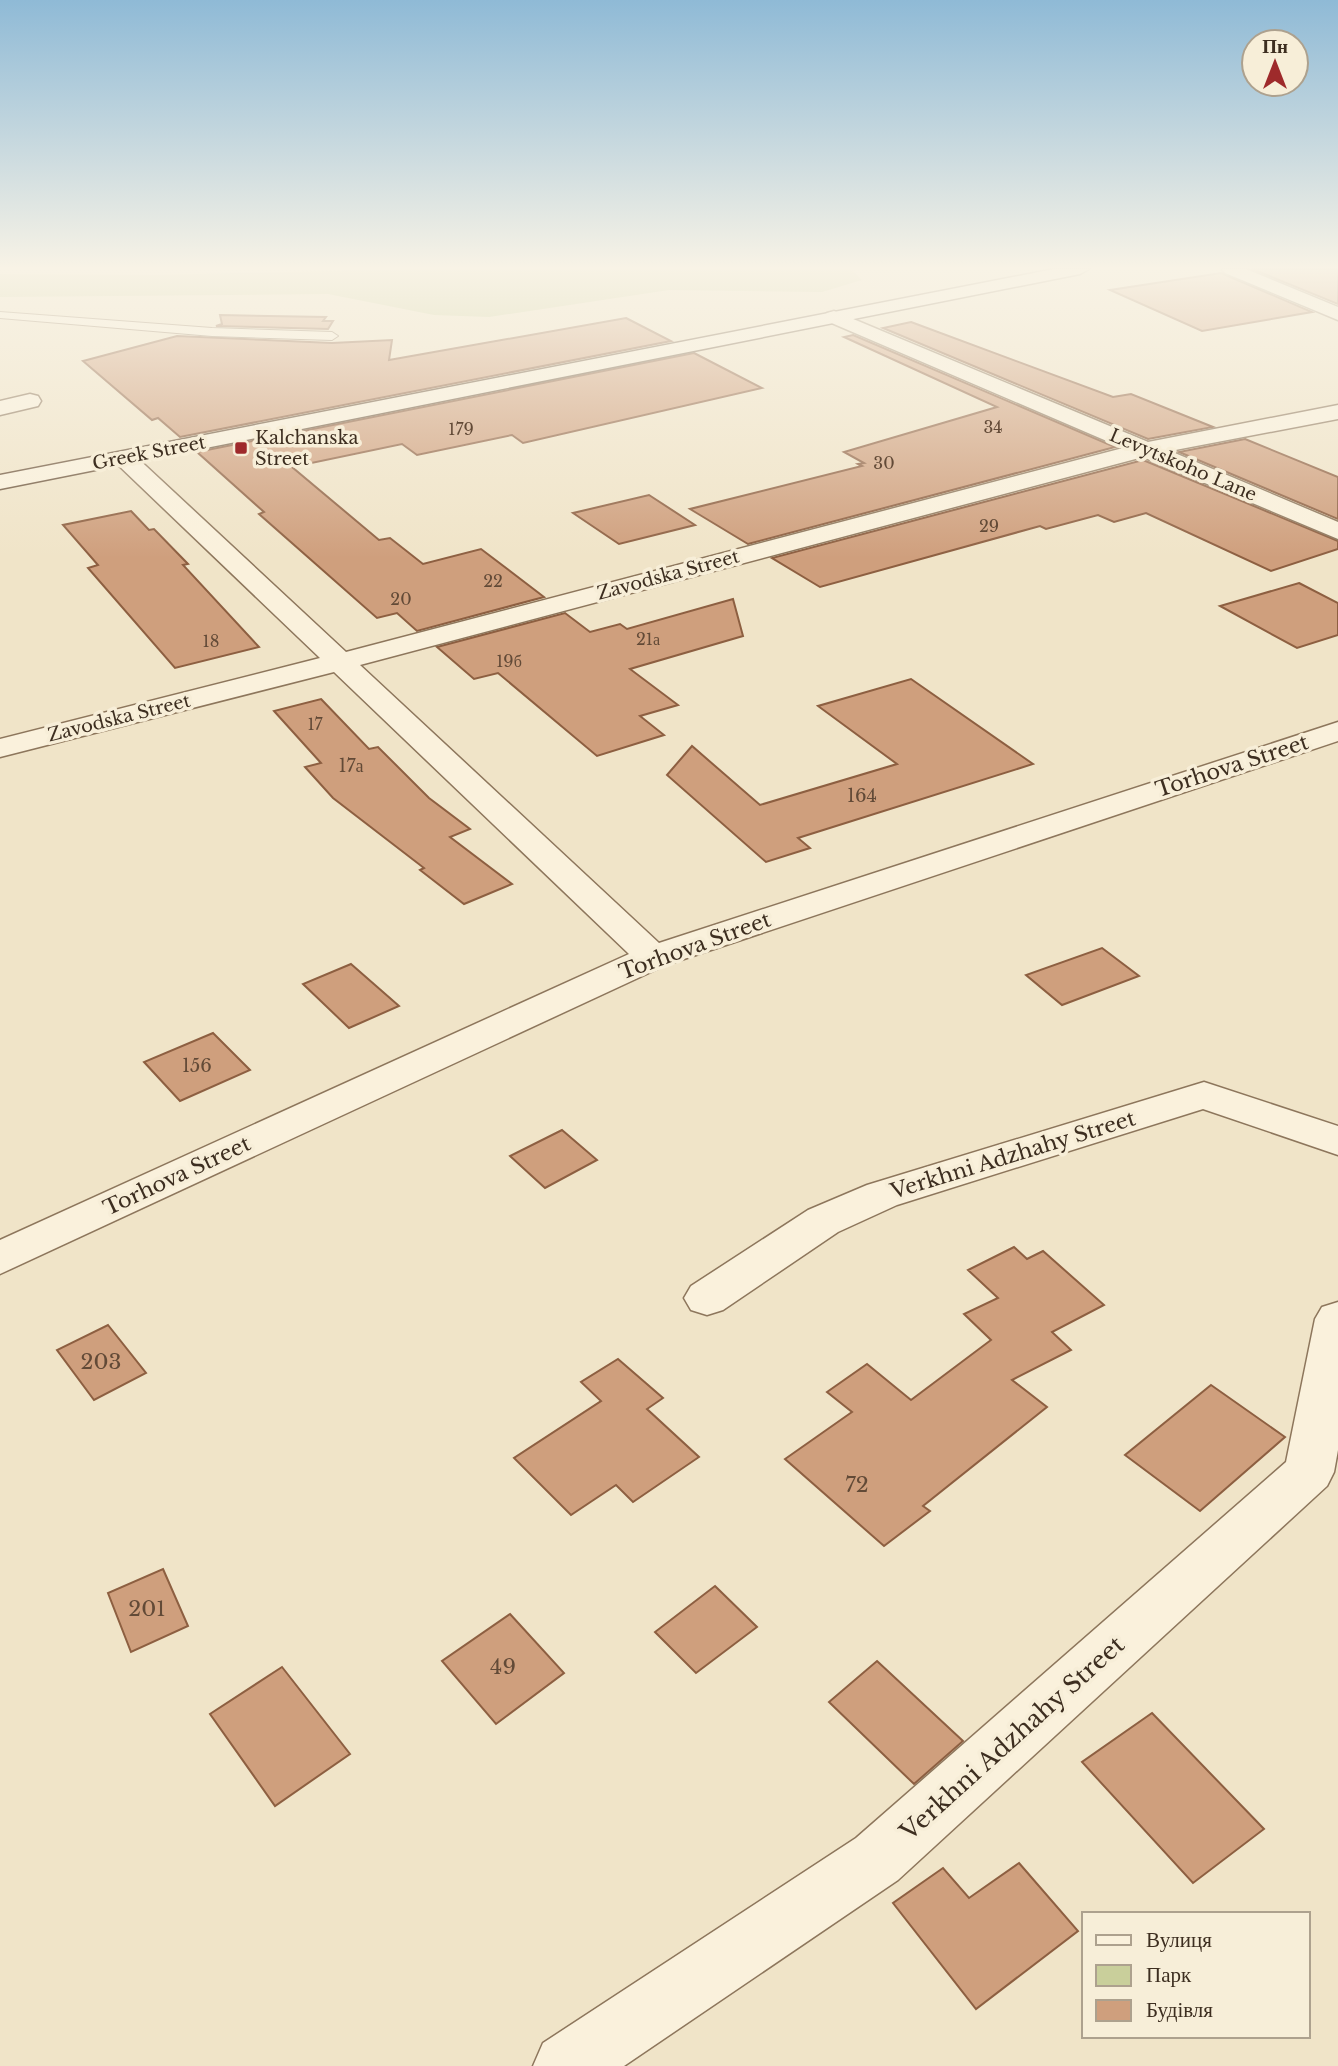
<svg xmlns="http://www.w3.org/2000/svg" width="1338" height="2066" font-family="'Libre Baskerville',serif">
	<rect width="100%" height="100%" fill="#f0e4c8"/>
	<polygon fill="#c9cf9b" points="407,269 851,269 862,280 822,292 669,290 489,317 434,315 328,294 0,297 0,274 155,275"/>
	<g fill="#cf9f7d" stroke="#8d5f41" stroke-width="2">
		<polygon points="1252,269 1338,269 1338,304"/>
		<polygon points="1221,273 1312,312 1202,331 1110,290"/>
		<polygon points="220,315 326,317 323,321 333,321 328,329 216,326 222,324"/>
		<polygon points="626,318 671,341 180,437 158,418 152,420 83,361 177,336 332,343 392,340 389,360"/>
		<polygon points="911,322 1113,397 1131,394 1213,427 1148,439 883,328"/>
		<polygon points="853,335 1115,447 748,544 690,509 862,466 858,464 864,463 844,452 997,407 844,337"/>
		<polygon points="694,353 762,388 523,443 512,435 417,455 402,444 292,467 379,540 390,538 423,564 481,549 544,597 417,631 397,613 377,618 259,514 264,512 197,452"/>
		<polygon points="1245,439 1338,477 1338,519 1179,452"/>
		<polygon points="1143,460 1338,541 1338,549 1271,571 1146,513 1114,522 1098,515 1046,529 1040,526 820,587 772,558"/>
		<polygon points="649,495 695,525 619,544 573,513"/>
		<polygon points="131,511 149,530 154,529 188,564 183,565 259,647 175,668 88,568 98,565 63,525"/>
		<polygon points="1299,583 1338,603 1338,635 1297,648 1220,606"/>
		<polygon points="733,599 743,636 630,669 678,705 640,716 664,735 597,756 498,673 474,679 437,647 565,613 590,632 620,624 627,629"/>
		<polygon points="911,679 1033,764 798,838 810,848 766,862 667,775 692,746 760,805 897,764 818,706"/>
		<polygon points="321,699 369,749 378,747 429,798 470,829 450,837 512,884 464,904 420,870 424,868 333,798 305,767 321,763 274,711"/>
		<polygon points="1102,948 1139,976 1062,1005 1026,975"/>
		<polygon points="351,964 399,1006 349,1028 303,984"/>
		<polygon points="213,1033 250,1070 180,1101 144,1062"/>
		<polygon points="562,1130 597,1160 545,1188 510,1156"/>
		<polygon points="1014,1247 1027,1259 1043,1251 1104,1305 1052,1332 1071,1350 1012,1380 1047,1407 923,1506 930,1511 884,1546 785,1459 852,1412 827,1392 867,1364 911,1400 991,1340 964,1314 998,1298 968,1270"/>
		<polygon points="108,1325 146,1373 94,1400 57,1350"/>
		<polygon points="618,1359 663,1398 647,1409 699,1457 633,1502 616,1485 571,1515 514,1458 601,1401 581,1382"/>
		<polygon points="1211,1385 1285,1437 1200,1511 1125,1455"/>
		<polygon points="163,1569 188,1626 131,1652 108,1593"/>
		<polygon points="715,1586 757,1627 696,1673 655,1632"/>
		<polygon points="510,1614 564,1673 496,1724 442,1661"/>
		<polygon points="877,1661 963,1741 914,1784 829,1702"/>
		<polygon points="282,1667 350,1754 275,1806 210,1714"/>
		<polygon points="1152,1713 1264,1829 1193,1883 1082,1762"/>
		<polygon points="1019,1863 1078,1931 976,2009 893,1903 943,1868 969,1898"/>
	</g>
	<g fill="none" stroke-linecap="round" stroke-linejoin="round">
		<g stroke="#8d765c" stroke-width="2">
			<polygon id="lane" points="0,312 212,328 332,332 338,336 332,340 212,336 0,318"/>
		</g>
		<g stroke="#8d765c" stroke-width="3">
			<g id="street">
				<polygon points="1222,269 1246,269 1338,307 1338,320 1225,273"/>
				<polygon points="834,311 1148,442 1338,405 1338,419 1170,451 1338,522 1338,539 1143,457 360,665 659,943 1338,722 1338,741 666,965 0,1274 0,1240 629,954 334,672 0,757 0,739 320,658 116,463 112,458 116,453 132,453 346,652 1123,448 827,321 824,317 827,313"/>
				<polygon points="30,394 38,396 41,401 38,406 0,415 0,401"/>
				<polygon points="1204,1082 1338,1126 1338,1155 1203,1109 897,1205 838,1232 723,1310 707,1315 691,1310 684,1298 691,1286 808,1210 867,1185"/>
				<polygon points="1338,1302 1338,1450 1334,1472 1327,1486 898,1880 624,2066 533,2066 543,2043 856,1838 1286,1462 1315,1319 1322,1307"/>
			</g>
		</g>
		<g stroke="#6f573f" stroke-width="3">
			<polygon id="secondary" points="1054,269 1089,269 1080,274 0,489 0,475"/>
		</g>
		<use href="#lane" fill="#faf1dc" fill-rule="evenodd"/>
		<use href="#street" fill="#faf1dc" fill-rule="evenodd"/>
		<use href="#secondary" fill="#faf1dc" fill-rule="evenodd"/>
	</g>
	<linearGradient id="sky" x2="0" y2="1"><stop stop-color="#8fbad6"/><stop offset="0.48" stop-color="#f8f3e6"/><stop offset="1" stop-color="#f8f3e6" stop-opacity="0"/></linearGradient>
	<rect width="1338" height="558" fill="url(#sky)"/>
	<rect fill="#9e2a2b" stroke="#f7eed8" stroke-width="2.5" x="234" y="441" width="14" height="14" rx="3.5"/>
	<g text-anchor="middle" dominant-baseline="central" stroke-width="7" stroke-linejoin="round" paint-order="stroke">
		<g font-size="16" fill="#624a37">
			<text x="993" y="427">34</text>
			<text x="461" y="429">179</text>
			<text x="884" y="463">30</text>
			<text x="989" y="526">29</text>
			<text x="493" y="581">22</text>
			<text x="401" y="599">20</text>
			<text x="648" y="639">21а</text>
			<text x="211" y="641">18</text>
			<text x="509" y="661">19б</text>
			<text x="315" y="724">17</text>
		</g>
		<g font-size="18" fill="#3d2e20" stroke="#f7eed8" text-anchor="start">
			<text x="255" y="438">Kalchanska<tspan x="255" dy="21">Street</tspan></text>
		</g>
		<g font-size="18" fill="#3d2e20" stroke="#f7eed8">
			<text transform="translate(149 453) rotate(-11)">Greek Street</text>
			<text transform="translate(1183 465) rotate(23)">Levytskoho Lane</text>
			<text transform="translate(668 575) rotate(-15)">Zavodska Street</text>
			<text transform="translate(119 718) rotate(-14)">Zavodska Street</text>
		</g>
		<g font-size="18" fill="#624a37">
			<text x="351" y="766">17а</text>
			<text x="862" y="796">164</text>
			<text x="197" y="1066">156</text>
		</g>
		<g font-size="21" fill="#3d2e20" stroke="#f7eed8">
			<text transform="translate(1232 766) rotate(-18)">Torhova Street</text>
			<text transform="translate(695 946) rotate(-20)">Torhova Street</text>
			<text transform="translate(1013 1155) rotate(-17)">Verkhni Adzhahy Street</text>
			<text transform="translate(177 1176) rotate(-25)">Torhova Street</text>
		</g>
		<g font-size="21" fill="#624a37">
			<text x="101" y="1362">203</text>
			<text x="857" y="1485">72</text>
			<text x="147" y="1609">201</text>
			<text x="503" y="1667">49</text>
		</g>
		<g font-size="24" fill="#3d2e20" stroke="#f7eed8">
			<text transform="translate(1012 1738) rotate(-42)">Verkhni Adzhahy Street</text>
		</g>
	</g>
	<rect x="1082" y="1912" width="228" height="126" fill="#f7eed8" stroke="#ada18e" stroke-width="2"/>
	<rect x="1096" y="1935" width="35" height="10" fill="#faf1dc" stroke="#ada18e" stroke-width="2"/>
	<text x="1146" y="1947" font-size="21" fill="#3d2e20">Вулиця</text>
	<rect x="1096" y="1965" width="35" height="21" fill="#c9cf9b" stroke="#ada18e" stroke-width="2"/>
	<text x="1146" y="1982" font-size="21" fill="#3d2e20">Парк</text>
	<rect x="1096" y="2000" width="35" height="21" fill="#cf9f7d" stroke="#ada18e" stroke-width="2"/>
	<text x="1146" y="2017" font-size="21" fill="#3d2e20">Будівля</text>
	<g transform="translate(1275 63)"><circle r="33" fill="#f7eed8" stroke="#ada18e" stroke-width="2"/>
	<path d="M0-5L12 26L0 18L-12 26Z" fill="#9e2a2b"/>
	<text y="-10" font-size="19" font-weight="bold" text-anchor="middle" fill="#3d2e20">Пн</text>
	</g>
</svg>
